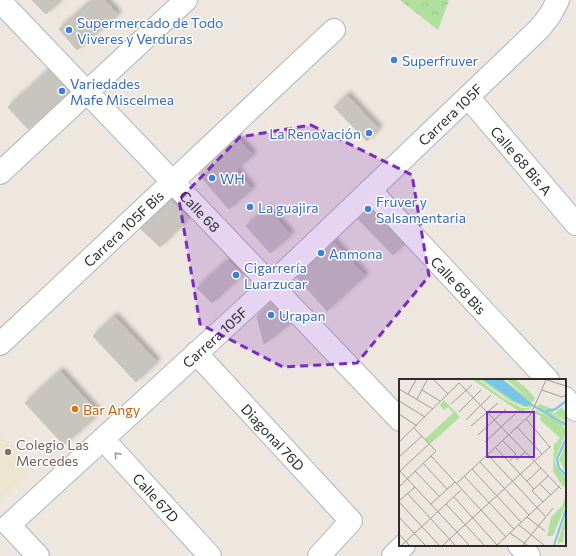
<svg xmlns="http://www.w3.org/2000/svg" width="576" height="556" font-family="Commissioner,sans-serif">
	<defs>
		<pattern id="forest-crowns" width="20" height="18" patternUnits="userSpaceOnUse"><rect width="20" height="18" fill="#b1e09e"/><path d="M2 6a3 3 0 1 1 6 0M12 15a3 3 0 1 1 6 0" fill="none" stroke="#98c088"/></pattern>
		<filter id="shadow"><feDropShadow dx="3.5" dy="-3.5" stdDeviation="2" flood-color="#0004"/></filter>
	</defs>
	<rect width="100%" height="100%" fill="#ede7df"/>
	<polygon fill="#ede5cf" points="0,434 32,470 0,500"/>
	<polygon fill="url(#forest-crowns)" points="400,0 449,0 438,30"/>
	<g fill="#c8c4be" stroke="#c8c3b8" filter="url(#shadow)">
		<polygon points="32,0 61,0 46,14"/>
		<polygon points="92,0 105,0 118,15 77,50 59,29"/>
		<polygon points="50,69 70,91 28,129 8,107"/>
		<polygon points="347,95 379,129 367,141 334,107"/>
		<polygon points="231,131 253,155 213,191 192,166"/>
		<polygon points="236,170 252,189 229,209 213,191"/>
		<polygon points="169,199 189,218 160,247 140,228"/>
		<polygon points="368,204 406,242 393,255 355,216"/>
		<polygon points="267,208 291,235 270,253 246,226"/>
		<polygon points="329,237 365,276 346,293 310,254"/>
		<polygon points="310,254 346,293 327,311 291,271"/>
		<polygon points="228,260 242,275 212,303 197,288"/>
		<polygon points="275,301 292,322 264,344 257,316"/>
		<polygon points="114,316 157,362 136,382 93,336"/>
		<polygon points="60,371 99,414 64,445 25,403"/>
	</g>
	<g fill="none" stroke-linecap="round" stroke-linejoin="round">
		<g stroke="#b2b4be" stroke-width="24">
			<g id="minor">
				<path id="s1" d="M 468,97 L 576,224"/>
				<polyline points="0,173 186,0"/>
				<path id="s2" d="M 370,190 L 548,380"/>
				<path id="s3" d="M 0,344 L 334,30"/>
				<path id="s4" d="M 196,353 L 351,521 L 319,556"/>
				<polyline points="565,398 576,410"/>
				<path id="s5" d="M 103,439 L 210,556"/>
				<polyline points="393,556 404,545"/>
			</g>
		</g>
		<g stroke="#b2b4be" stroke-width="24">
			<g id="tertiary">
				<path id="s6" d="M 0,1 L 400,420"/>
				<polyline points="519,545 529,556"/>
				<path id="s7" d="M 38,556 L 9,525 L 271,285 L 540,28 L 550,15 L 558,0"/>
			</g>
		</g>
		<use href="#minor" stroke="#fff" stroke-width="22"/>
		<use href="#tertiary" stroke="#fff" stroke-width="22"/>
	</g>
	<defs><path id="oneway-chevron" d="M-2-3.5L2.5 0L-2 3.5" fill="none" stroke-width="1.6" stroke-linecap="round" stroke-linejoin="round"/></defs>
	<use stroke="#a0a0a0" href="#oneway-chevron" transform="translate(117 455) rotate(-132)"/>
	<path fill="#7b2cbf" fill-opacity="0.2" stroke="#7b2cbf" stroke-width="3" stroke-dasharray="8 5" stroke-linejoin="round" d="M 311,125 L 412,175 L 429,276 L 357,363 L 283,367 L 200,324 L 179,200 L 240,137 Z"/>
	<g fill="#3f7fe0" stroke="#fff" stroke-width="1.5">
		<circle cx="69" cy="30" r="4"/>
		<circle cx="394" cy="60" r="4"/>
		<circle cx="62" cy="91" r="4"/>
		<circle cx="369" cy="133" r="4"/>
		<circle cx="212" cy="178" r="4"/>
		<circle cx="250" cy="207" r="4"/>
		<circle cx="368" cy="209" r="4"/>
		<circle cx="321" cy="253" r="4"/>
		<circle cx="236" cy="275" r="4"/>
		<circle cx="271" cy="315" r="4"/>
	</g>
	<circle fill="#e8710a" stroke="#fff" stroke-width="1.5" cx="75" cy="409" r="4"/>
	<circle fill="#8d6e63" stroke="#fff" stroke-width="1.5" cx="8" cy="452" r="4"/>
	<g text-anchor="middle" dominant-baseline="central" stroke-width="3" stroke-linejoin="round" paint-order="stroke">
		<g font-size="14" fill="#366cbe" stroke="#fff" text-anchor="start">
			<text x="77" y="22">Supermercado de Todo<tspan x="77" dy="16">Viveres y Verduras</tspan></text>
			<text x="402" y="60">Superfruver</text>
			<text x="70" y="83">Variedades<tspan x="70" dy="16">Mafe Miscelmea</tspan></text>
			<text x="361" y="133" text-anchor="end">La Renovación</text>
			<text x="220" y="178">WH</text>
			<text x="376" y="201">Fruver y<tspan x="376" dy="16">Salsamentaria</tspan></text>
			<text x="258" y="207">La guajira</text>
			<text x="329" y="253">Anmona</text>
			<text x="244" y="267">Cigarrería<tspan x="244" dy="16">Luarzucar</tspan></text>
			<text x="279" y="315">Urapan</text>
		</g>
		<g font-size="14" fill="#2c2c2c" stroke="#fff">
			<text stroke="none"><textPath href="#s7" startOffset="645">Carrera 105F</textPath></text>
			<text stroke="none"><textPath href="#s1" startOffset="83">Calle 68 Bis A</textPath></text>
			<text stroke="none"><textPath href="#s6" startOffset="290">Calle 68</textPath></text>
			<text stroke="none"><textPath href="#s3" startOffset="169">Carrera 105F Bis</textPath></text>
			<text stroke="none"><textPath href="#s2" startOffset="130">Calle 68 Bis</textPath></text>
			<text stroke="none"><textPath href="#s7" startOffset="321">Carrera 105F</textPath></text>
			<text stroke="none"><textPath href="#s4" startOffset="114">Diagonal 76D</textPath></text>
			<text stroke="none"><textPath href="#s5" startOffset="79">Calle 67D</textPath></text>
		</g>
		<g font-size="14" fill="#c56008" stroke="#fff" text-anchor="start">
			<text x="83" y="409">Bar Angy</text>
		</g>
		<g font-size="14" fill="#785e54" stroke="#fff" text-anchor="start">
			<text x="16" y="444">Colegio Las<tspan x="16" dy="16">Mercedes</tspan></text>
		</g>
	</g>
	<g transform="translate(399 379)">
		<rect width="167" height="167" fill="#ede7df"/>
		<path d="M 74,1 L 80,1 L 104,19 L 123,29 L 132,29 L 126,31 L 124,35 ZM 108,1 L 117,1 L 127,9 L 136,19 L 134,23 ZM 45,21 L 61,38 L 31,65 L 26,60 L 54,34 L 49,28 L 45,31 L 41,26 ZM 163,28 L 167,34 L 167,42 L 155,35 ZM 136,31 L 161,42 L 166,49 L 166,56 L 156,81 L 159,90 L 167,98 L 167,105 L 164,108 L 154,92 L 155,66 L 161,59 L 141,41 L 142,37 L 135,34 ZM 167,64 L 167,94 L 160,81 ZM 167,116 L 167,125 L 154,157 L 148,157 L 152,138 L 163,127 ZM 167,135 L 164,164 L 162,163 L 158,166 Z" fill="#b1e09e"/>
		<path d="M 82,1 L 105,1 L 132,21 L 133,28 L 125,28 L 110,21 ZM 167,21 L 153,34 L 165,42 L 167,45 L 167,49 L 162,41 L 137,30 L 140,25 L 154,30 Z" fill="#b1e09e"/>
		<path d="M 85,1 L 104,1 L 133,25 L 127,27 L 115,22 Z" fill="#77c5e9"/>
		<path fill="none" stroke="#77c5e9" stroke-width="2" d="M 128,23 L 167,46M 147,32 L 157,30 L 167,22M 167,60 L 158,80 L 160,89 L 167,96M 155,166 L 167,130"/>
		<path fill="none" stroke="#a09c97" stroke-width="1" d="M 35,1 L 49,15M 148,1 L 167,7M 0,10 L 34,30M 23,11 L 41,22M 143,11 L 163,18 L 167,16M 9,15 L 17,1M 18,20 L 28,1M 0,22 L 26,38M 52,25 L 73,6M 60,33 L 82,11M 0,35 L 18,47M 127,40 L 151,68M 67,41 L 92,16M 72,47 L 99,24M 118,48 L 143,75M 79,56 L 107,30M 104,62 L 117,75 L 111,82M 0,63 L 60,4 L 162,110M 86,63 L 116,35M 97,69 L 135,110M 89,76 L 146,137M 32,77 L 107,158M 0,78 L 23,57M 117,81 L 126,73M 81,83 L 130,136M 24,84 L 48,110M 73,90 L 122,143M 0,91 L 70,166M 1,92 L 30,65M 16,92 L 40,117M 65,97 L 115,150M 128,102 L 142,89M 57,105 L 132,35 L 147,1M 141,105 L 152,116M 0,108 L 37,72 L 15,49M 8,114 L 56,166M 55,118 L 98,166M 0,122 L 16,108M 0,123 L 40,166M 144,123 L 133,112 L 149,97M 32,125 L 56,103M 47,125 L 85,166M 0,138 L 26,166M 128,138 L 146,152M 120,146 L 145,166M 111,154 L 128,166M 0,155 L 10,166M 3,166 L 62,111M 44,166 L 152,67M 98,166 L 160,108M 124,166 L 154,129"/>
		<path fill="#7b2cbf" fill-opacity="0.15" stroke="#7b2cbf" stroke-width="2" d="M 88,33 L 135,33 L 135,78 L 88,78 Z"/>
		<rect width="167" height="167" fill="none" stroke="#2c2c2c" stroke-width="2"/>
	</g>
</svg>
